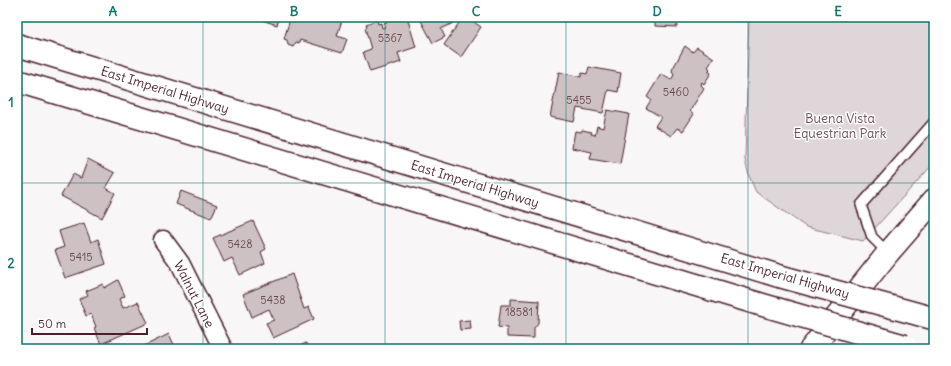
<svg xmlns="http://www.w3.org/2000/svg" width="951" height="366" font-family="Delius,sans-serif">
	<rect width="100%" height="100%" fill="#f8f6f7"/>
	<filter id="ink" filterUnits="userSpaceOnUse"><feTurbulence type="fractalNoise" baseFrequency=".025" numOctaves="2"/><feDisplacementMap in="SourceGraphic" scale="8" xChannelSelector="R" yChannelSelector="G"/><feConvolveMatrix kernelMatrix="1 2 1 2 8 2 1 2 1" color-interpolation-filters="sRGB"/></filter>
	<g filter="url(#ink)">
		<polygon fill="#ded6d9" stroke="#947a82" points="749,17 934,17 934,163 863,241 806,227 756,192 749,176 745,160"/>
		<g fill="#cdc1c4" stroke="#4a1f2b">
			<polygon points="112,17 128,17 127,21"/>
			<polygon points="263,17 279,17 277,25 262,20"/>
			<polygon points="299,17 343,17 337,36 347,39 342,53 300,40 299,43 296,42 293,47 288,45 287,40 284,39 290,19 297,22"/>
			<polygon points="401,17 407,17 416,47 398,53 401,62 370,72 363,52 371,49 365,28 367,27 366,24 377,20 378,24 381,23 382,28 385,27 384,23"/>
			<polygon points="419,17 450,17 453,23 441,29 445,37 433,43"/>
			<polygon points="463,17 467,17 481,27 461,57 444,45"/>
			<polygon points="655,17 677,17 677,27 655,26"/>
			<polygon points="685,46 693,52 697,47 714,58 708,67 710,69 708,71 711,73 704,84 702,82 701,85 704,88 690,111 694,114 683,131 677,128 671,136 655,126 661,117 646,108 651,100 647,97 661,74 671,80 674,75 672,70"/>
			<polygon points="589,67 621,73 618,92 608,90 603,113 577,108 574,122 550,117 559,72 581,77 582,73 587,74"/>
			<polygon points="607,110 629,114 620,164 590,159 592,152 572,148 575,131 581,132 582,130 592,132 591,134 595,135 597,126 603,128"/>
			<polygon points="88,159 115,173 106,188 115,193 102,218 61,196 73,174 81,178"/>
			<polygon points="181,191 217,205 211,218 176,204"/>
			<polygon points="253,221 266,249 261,252 265,263 240,275 232,258 224,262 213,238"/>
			<polygon points="84,223 91,242 98,239 106,264 65,278 55,250 64,247 59,231"/>
			<polygon points="292,274 304,309 309,307 314,319 273,338 266,323 274,320 269,309 252,317 243,294"/>
			<polygon points="118,280 125,296 119,299 123,308 138,302 148,323 101,344 94,328 96,327 91,314 86,316 79,299 88,295 86,291 103,284 104,288"/>
			<polygon points="511,299 539,301 538,323 534,328 534,338 507,337 507,328 498,327 501,305 511,305"/>
			<polygon points="470,320 471,329 460,330 459,321"/>
			<polygon points="169,334 176,349 138,349"/>
			<polygon points="306,343 309,349 294,349"/>
		</g>
		<g fill="none" stroke-linecap="round" stroke-linejoin="round">
			<g stroke="#4a1f2b" stroke-width="12">
				<polyline id="service" points="888,253 872,237 861,205 934,122"/>
			</g>
			<g stroke="#4a1f2b" stroke-width="21">
				<polyline id="minor" points="163,240 180,263 223,349"/>
			</g>
			<g stroke="#4a1f2b" stroke-width="25">
				<polyline id="tertiary" points="811,349 888,253 934,200"/>
			</g>
			<g stroke="#4a1f2b" stroke-width="25">
				<g id="motorway">
					<polyline points="17,45 779,276"/>
					<polyline points="17,81 756,303"/>
				</g>
			</g>
			<use href="#service" stroke="#fff" stroke-width="9"/>
			<use href="#minor" stroke="#fff" stroke-width="18"/>
			<use href="#tertiary" stroke="#fff" stroke-width="22"/>
			<use href="#motorway" stroke="#fff" stroke-width="22"/>
			<g stroke="#4a1f2b" stroke-width="25" stroke-linecap="butt">
				<g id="motorway-bridge">
					<polyline points="779,276 932,318"/>
					<polyline points="756,303 905,346"/>
				</g>
			</g>
			<use href="#motorway-bridge" stroke="#fff" stroke-width="22"/>
		</g>
	</g>
	<path fill="none" stroke="#0f766e" stroke-width="1" stroke-opacity="0.55" d="M 203,17 L 203,349M 385,17 L 385,349M 566,17 L 566,349M 748,17 L 748,349M 17,183 L 934,183"/>
	<g text-anchor="middle" dominant-baseline="central" stroke-width="3" stroke-linejoin="round" paint-order="stroke">
		<g font-size="11" fill="#6b4851">
			<text x="390" y="38">5367</text>
			<text x="676" y="92">5460</text>
			<text x="579" y="100">5455</text>
			<text x="240" y="244">5428</text>
			<text x="81" y="257">5415</text>
			<text x="273" y="300">5438</text>
			<text x="519" y="312">18581</text>
		</g>
		<g font-size="13" fill="#4a1f2b" stroke="#fff">
			<text transform="translate(165 90) rotate(17)">East Imperial Highway</text>
			<text transform="translate(475 184) rotate(17)">East Imperial Highway</text>
			<text transform="translate(785 276) rotate(16)">East Imperial Highway</text>
			<text transform="translate(194 294) rotate(63)">Walnut Lane</text>
		</g>
		<g font-size="13" fill="#6f4d56" stroke="#fff">
			<text x="840" y="118">Buena Vista<tspan x="840" dy="15">Equestrian Park</tspan></text>
		</g>
	</g>
	<rect width="951" height="366" fill="none" stroke="#fff" stroke-width="44"/>
	<path d="M32 328v6h115v-6" fill="none" stroke="#4a1f2b" stroke-width="2"/>
	<text x="38" y="328" font-size="12" fill="#4a1f2b" stroke="#ffffff" stroke-width="3" paint-order="stroke">50 m</text>
	<rect x="22" y="22" width="907" height="322" fill="none" stroke="#0f766e" stroke-width="1.5"/>
	<g font-size="13" text-anchor="middle" font-weight="bold" fill="#0f766e">
		<text x="113" y="16">A</text>
		<text x="294" y="16">B</text>
		<text x="476" y="16">C</text>
		<text x="657" y="16">D</text>
		<text x="838" y="16">E</text>
		<text x="11" y="107">1</text>
		<text x="11" y="268">2</text>
	</g>
</svg>
